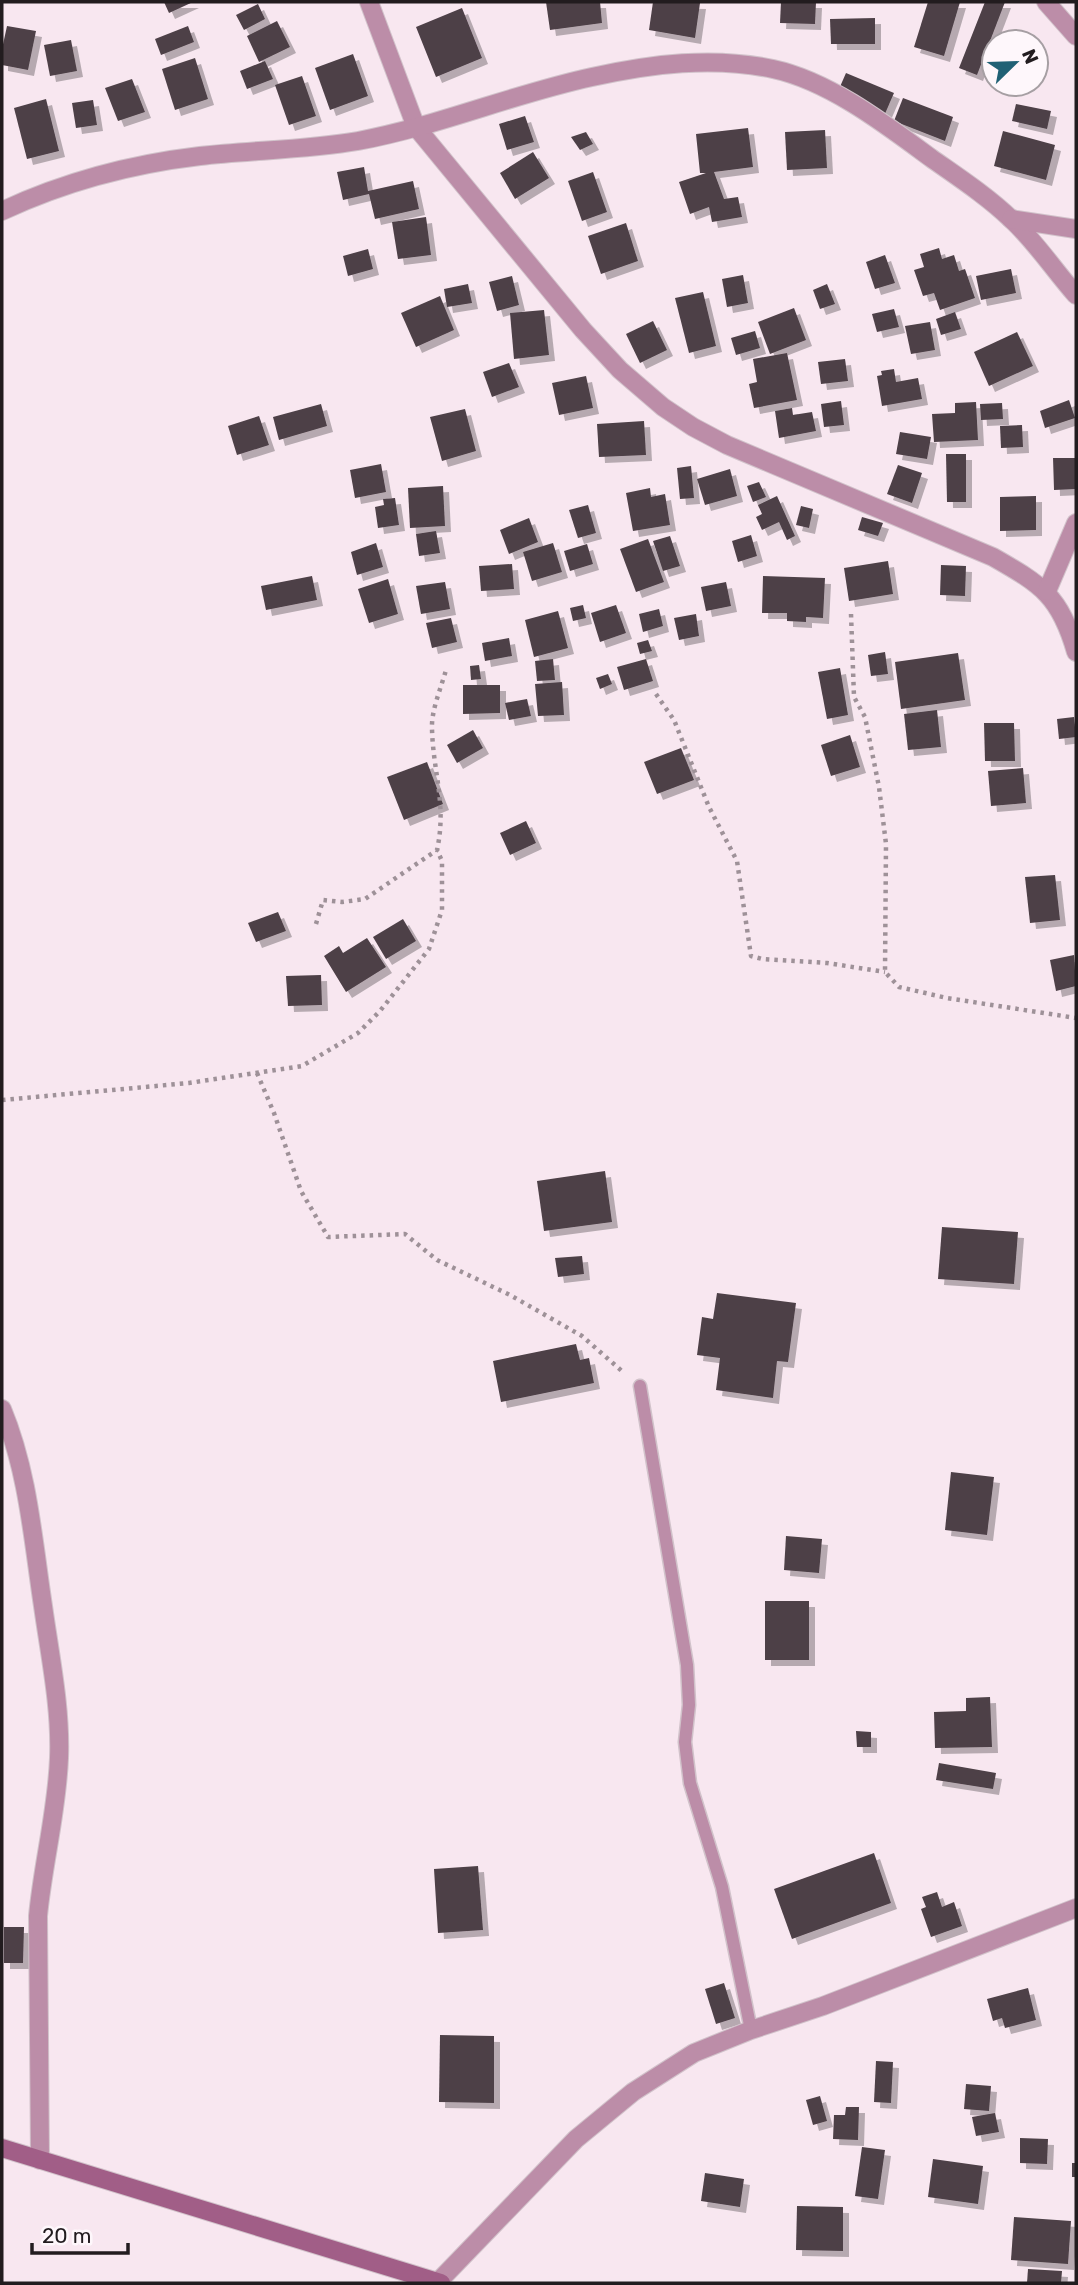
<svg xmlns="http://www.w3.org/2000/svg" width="1078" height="2285" font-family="Rubik,sans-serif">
	<defs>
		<filter id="shadow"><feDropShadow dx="6" dy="6" stdDeviation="0" flood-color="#0004"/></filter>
	</defs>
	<rect width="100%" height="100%" fill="#f8e7f0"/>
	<g fill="#4d4047" filter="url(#shadow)">
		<polygon points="164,2 193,2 169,13"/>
		<polygon points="546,2 600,2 602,23 550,30"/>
		<polygon points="653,2 700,3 695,38 649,30"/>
		<polygon points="781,2 816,2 815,24 780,23"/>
		<polygon points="928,2 960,2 944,56 914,47"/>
		<polygon points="985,2 1005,2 977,75 959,68"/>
		<polygon points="258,4 265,19 244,30 236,15"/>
		<polygon points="462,8 482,58 436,77 416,27"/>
		<polygon points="875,18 875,44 831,44 830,19"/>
		<polygon points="277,21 290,47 259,62 247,36"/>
		<polygon points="7,26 36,31 28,70 2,65 2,49"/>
		<polygon points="188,26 194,42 161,55 155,39"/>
		<polygon points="71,40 77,71 50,76 44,45"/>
		<polygon points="353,54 368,96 330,110 315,68"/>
		<polygon points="195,58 208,99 175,110 162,69"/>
		<polygon points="265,61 273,79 247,89 240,71"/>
		<polygon points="846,73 894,93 884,116 836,96"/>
		<polygon points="302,76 316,116 289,125 275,85"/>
		<polygon points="132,79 145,112 118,121 105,88"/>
		<polygon points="903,98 953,117 945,141 894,121"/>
		<polygon points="46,99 59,151 27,159 14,108"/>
		<polygon points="93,100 97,125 76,128 72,103"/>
		<polygon points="1016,104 1051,111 1047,129 1012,121"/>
		<polygon points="525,116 534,142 507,150 499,124"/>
		<polygon points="748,128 753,167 714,172 724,199 738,197 742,217 712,222 709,207 690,214 679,182 706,173 700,173 696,134"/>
		<polygon points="825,130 827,168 787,170 785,132"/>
		<polygon points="1003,131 1055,145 1046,180 994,166"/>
		<polygon points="586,132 593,144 580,150 571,137"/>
		<polygon points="533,152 549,178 515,199 500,173"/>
		<polygon points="364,167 368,191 413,181 419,209 375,219 369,194 343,200 337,172"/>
		<polygon points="593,172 607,212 582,221 568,181"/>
		<polygon points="426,217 431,255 398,259 392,222"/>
		<polygon points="626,223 638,261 601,274 588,236"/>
		<polygon points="939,248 942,259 954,255 959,271 965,269 975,298 940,310 934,293 923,296 914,270 924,267 920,254"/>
		<polygon points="368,249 373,269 348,276 343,256"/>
		<polygon points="885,255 895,283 875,289 866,262"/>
		<polygon points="1011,269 1016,293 981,300 976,276"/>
		<polygon points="743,275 748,303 727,307 722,279"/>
		<polygon points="512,276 519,305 497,311 489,282"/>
		<polygon points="468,284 472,303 447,307 444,289"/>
		<polygon points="827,284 835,304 820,309 813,290"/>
		<polygon points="703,292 716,346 689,353 675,298"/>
		<polygon points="440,296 454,330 416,347 401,313"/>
		<polygon points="794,308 806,340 770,354 758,322"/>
		<polygon points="894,309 899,327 877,332 872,314"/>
		<polygon points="544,310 549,355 514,359 510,313"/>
		<polygon points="955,312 961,329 941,335 936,319"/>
		<polygon points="653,321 667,350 640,363 626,334"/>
		<polygon points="930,322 935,350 911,354 905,326"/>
		<polygon points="755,331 760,348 736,355 731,338"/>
		<polygon points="1017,332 1033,366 989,386 974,352"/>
		<polygon points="787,353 797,400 754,408 749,384 757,382 753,359"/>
		<polygon points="845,359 848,381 821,384 818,362"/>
		<polygon points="509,363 519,387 492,397 483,372"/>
		<polygon points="894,369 896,382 918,378 922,399 882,406 877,376 882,375 881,371"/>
		<polygon points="586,376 593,408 559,415 552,383"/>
		<polygon points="1069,400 1075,418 1045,428 1040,411"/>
		<polygon points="841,401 844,425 824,427 821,404"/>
		<polygon points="976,402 978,440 934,442 932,414 955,413 955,403"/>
		<polygon points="1002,403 1003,419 981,420 980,404"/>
		<polygon points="321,404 327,426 279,440 273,417"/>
		<polygon points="792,408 793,415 812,412 816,431 779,438 775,411"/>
		<polygon points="465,409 476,451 442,461 430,417"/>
		<polygon points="259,416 269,445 237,455 228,426"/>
		<polygon points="644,421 646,455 599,457 597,424"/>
		<polygon points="1022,425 1023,447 1001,448 1000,426"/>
		<polygon points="900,432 931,437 927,459 896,454"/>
		<polygon points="946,454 966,454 966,502 947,502"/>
		<polygon points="1053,458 1076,458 1076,489 1054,490"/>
		<polygon points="381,464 386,492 355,498 350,470"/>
		<polygon points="898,465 922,473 912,503 887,494"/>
		<polygon points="691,466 694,498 680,499 677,468"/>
		<polygon points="730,469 737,496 705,505 697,479"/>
		<polygon points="759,482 766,497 753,502 747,486"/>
		<polygon points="443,486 445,526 410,528 408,488"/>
		<polygon points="650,488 651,497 665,494 670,525 633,531 626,493"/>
		<polygon points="777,496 795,536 787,540 779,522 762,530 756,517 762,514 758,505"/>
		<polygon points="1036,496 1036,530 1000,531 1000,497"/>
		<polygon points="395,498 399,525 378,528 375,507 384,505 383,499"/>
		<polygon points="588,505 596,533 578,538 569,510"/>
		<polygon points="801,506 813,509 809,528 796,525"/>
		<polygon points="862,517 883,523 878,536 858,530"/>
		<polygon points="529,518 538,542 509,554 500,530"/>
		<polygon points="436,531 440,553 419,556 416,534"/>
		<polygon points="751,535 757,556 738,562 732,541"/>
		<polygon points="670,536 680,566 663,571 653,541"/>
		<polygon points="648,539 664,582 636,592 620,549"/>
		<polygon points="376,543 383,567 357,575 351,552"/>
		<polygon points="553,543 562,572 532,581 523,552"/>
		<polygon points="587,544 593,564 570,571 564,551"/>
		<polygon points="888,561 893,594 849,601 844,568"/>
		<polygon points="512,564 514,589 481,591 479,566"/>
		<polygon points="941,565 966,566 965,596 940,595"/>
		<polygon points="312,576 317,600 266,610 261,586"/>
		<polygon points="763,576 825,578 823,618 806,617 806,622 787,621 787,613 762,613"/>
		<polygon points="388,579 398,614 369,623 358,589"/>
		<polygon points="445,582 450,609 421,614 416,586"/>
		<polygon points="726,582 731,606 706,611 701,587"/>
		<polygon points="583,605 586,618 573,621 570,608"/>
		<polygon points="616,605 626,633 600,642 591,613"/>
		<polygon points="659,609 663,626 643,632 639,614"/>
		<polygon points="558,611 568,648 534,657 525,620"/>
		<polygon points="696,614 699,636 679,640 674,618"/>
		<polygon points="451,618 457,642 432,648 426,623"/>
		<polygon points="509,638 512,656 485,661 482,643"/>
		<polygon points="648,640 652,651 640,654 637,643"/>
		<polygon points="885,652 888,674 871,676 868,655"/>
		<polygon points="958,653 965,700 901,709 895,662"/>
		<polygon points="553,659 555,680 537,681 535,661"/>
		<polygon points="646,659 653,681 624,690 617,667"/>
		<polygon points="479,665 481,679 471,680 470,666"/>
		<polygon points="840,668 848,715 827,719 818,672"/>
		<polygon points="608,674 612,684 600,689 596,678"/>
		<polygon points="562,682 564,715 538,716 535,684"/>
		<polygon points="463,685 500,685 500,713 463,714"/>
		<polygon points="527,699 531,716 509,720 505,703"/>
		<polygon points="937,710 941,747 908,750 904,714"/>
		<polygon points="1074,717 1076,737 1059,739 1057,719"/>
		<polygon points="984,723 1014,723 1015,761 985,761"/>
		<polygon points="473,730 483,748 457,763 447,745"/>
		<polygon points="850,735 860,767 831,776 821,745"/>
		<polygon points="681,748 694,780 657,794 644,762"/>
		<polygon points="427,762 443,804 404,820 387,777"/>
		<polygon points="1023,768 1026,803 991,806 988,771"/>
		<polygon points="526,821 536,843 510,855 500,833"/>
		<polygon points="1055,875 1060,920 1030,923 1025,877"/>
		<polygon points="278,912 286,931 256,942 248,923"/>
		<polygon points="403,919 416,941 386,959 373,937"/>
		<polygon points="367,938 386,967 346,992 324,956 339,946 343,953"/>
		<polygon points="1074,955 1076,986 1056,991 1050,960"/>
		<polygon points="321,975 322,1005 288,1006 286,976"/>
		<polygon points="605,1171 612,1222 544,1231 537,1181"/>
		<polygon points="942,1227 1018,1232 1014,1284 938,1279"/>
		<polygon points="582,1256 584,1274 558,1277 555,1258"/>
		<polygon points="717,1293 796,1303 788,1362 777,1361 773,1398 716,1390 720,1358 697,1355 702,1317 713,1319"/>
		<polygon points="576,1344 580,1360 589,1358 594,1383 501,1402 493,1361"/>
		<polygon points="951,1472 994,1477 987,1535 945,1530"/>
		<polygon points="786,1536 822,1539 819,1573 784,1570"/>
		<rect x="765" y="1601" width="44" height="59"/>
		<polygon points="990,1697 992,1747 935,1748 934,1712 966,1711 966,1698"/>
		<polygon points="856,1731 871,1732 871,1747 857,1747"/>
		<polygon points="939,1763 996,1773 993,1789 936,1780"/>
		<polygon points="874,1853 891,1903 792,1939 774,1889"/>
		<polygon points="478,1866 483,1930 438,1933 434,1869"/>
		<polygon points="937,1892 942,1907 954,1902 962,1926 931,1937 921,1909 926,1907 922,1897"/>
		<polygon points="4,1927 24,1927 23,1963 4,1963"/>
		<polygon points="724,1983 735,2018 716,2024 705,1989"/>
		<polygon points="1028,1988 1036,2020 1005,2028 1002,2018 993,2021 987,1999"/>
		<polygon points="440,2035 494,2036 494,2103 439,2102"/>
		<polygon points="876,2061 893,2062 891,2103 874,2102"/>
		<polygon points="966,2084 991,2086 989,2111 964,2109"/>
		<polygon points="820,2096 827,2121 813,2125 806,2100"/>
		<polygon points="846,2107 859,2107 858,2140 833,2139 834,2115 845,2115"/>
		<polygon points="995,2113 999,2132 976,2136 972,2117"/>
		<polygon points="1020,2138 1048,2139 1047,2164 1020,2163"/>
		<polygon points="862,2147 885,2150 878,2199 855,2196"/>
		<polygon points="933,2159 983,2166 978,2204 928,2197"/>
		<rect x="1072" y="2163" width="4" height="14"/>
		<polygon points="705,2173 744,2179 740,2207 701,2201"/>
		<polygon points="797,2206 843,2207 843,2251 796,2250"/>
		<polygon points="1014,2217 1071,2221 1068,2264 1011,2260"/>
		<polygon points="1028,2269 1062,2271 1061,2283 1027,2283"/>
	</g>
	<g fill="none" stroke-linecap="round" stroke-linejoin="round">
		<g stroke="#d1c2ca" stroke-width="15">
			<polyline id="lane" points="640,1386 687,1665 689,1705 685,1742 690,1783 722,1887 751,2030"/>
		</g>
		<g stroke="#d1c2ca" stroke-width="20">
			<g id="street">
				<path d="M 369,2 L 416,127 L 583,330 L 620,370 L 663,407 L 693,427 L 727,445 L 993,557 C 1042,585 1060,596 1076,652"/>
				<polyline points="1046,2 1076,36"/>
				<path d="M 2,211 C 64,182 132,164 200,156 C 253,150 306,150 358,141 C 438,126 513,94 592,77 C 651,64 713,56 773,69 C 829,81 885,124 931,158 C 958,177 987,196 1011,219 C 1035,241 1054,270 1076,295"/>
				<polyline points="1011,219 1076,229"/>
				<polyline points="1047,591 1076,523"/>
				<path d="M 2,1409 C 28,1471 33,1540 43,1606 C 50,1656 61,1708 59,1758 C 57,1812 43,1863 38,1916 L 40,2160"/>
				<polyline points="438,2282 576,2139 633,2092 694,2053 751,2030 823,2006 1076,1908"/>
			</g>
		</g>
		<g stroke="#d1c2ca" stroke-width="20">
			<polyline id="secondary" points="2,2148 441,2283"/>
		</g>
		<g stroke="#9e9198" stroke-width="4.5" stroke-dasharray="3.5 5" stroke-linecap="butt">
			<polyline points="851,614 854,697 865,717 879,787 886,844 885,972 899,987 947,998 1076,1018"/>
			<polyline points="656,694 674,720 709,807 737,861 751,956 762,959 827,963 885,972"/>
			<path d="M 316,924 L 323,900 L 342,902 L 365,899 L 437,850 C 447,805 433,772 432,729 C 431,711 441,688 446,670"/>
			<polyline points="257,1073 274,1113 301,1191 328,1237 405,1234 437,1260 510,1295 582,1336 623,1372"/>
			<polyline points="2,1100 189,1083 302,1066 358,1033 380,1011 429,949 442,910 442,861 437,850"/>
		</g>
		<use href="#lane" stroke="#bc8da8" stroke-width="12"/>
		<use href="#street" stroke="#bc8da8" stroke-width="18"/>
		<use href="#secondary" stroke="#a15e87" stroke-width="18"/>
	</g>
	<rect width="1078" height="2285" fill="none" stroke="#221c1f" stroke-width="7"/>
	<g transform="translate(1015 63) rotate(67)"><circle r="33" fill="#fef7fb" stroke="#a69fa3" stroke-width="2"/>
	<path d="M0-5L12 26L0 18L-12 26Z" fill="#206175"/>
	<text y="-10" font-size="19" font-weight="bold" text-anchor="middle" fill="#221c1f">N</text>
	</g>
	<path d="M32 2243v10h96v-10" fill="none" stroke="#221c1f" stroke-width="3.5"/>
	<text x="42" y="2243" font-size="21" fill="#221c1f" stroke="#fef7fb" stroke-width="5" paint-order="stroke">20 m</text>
</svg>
